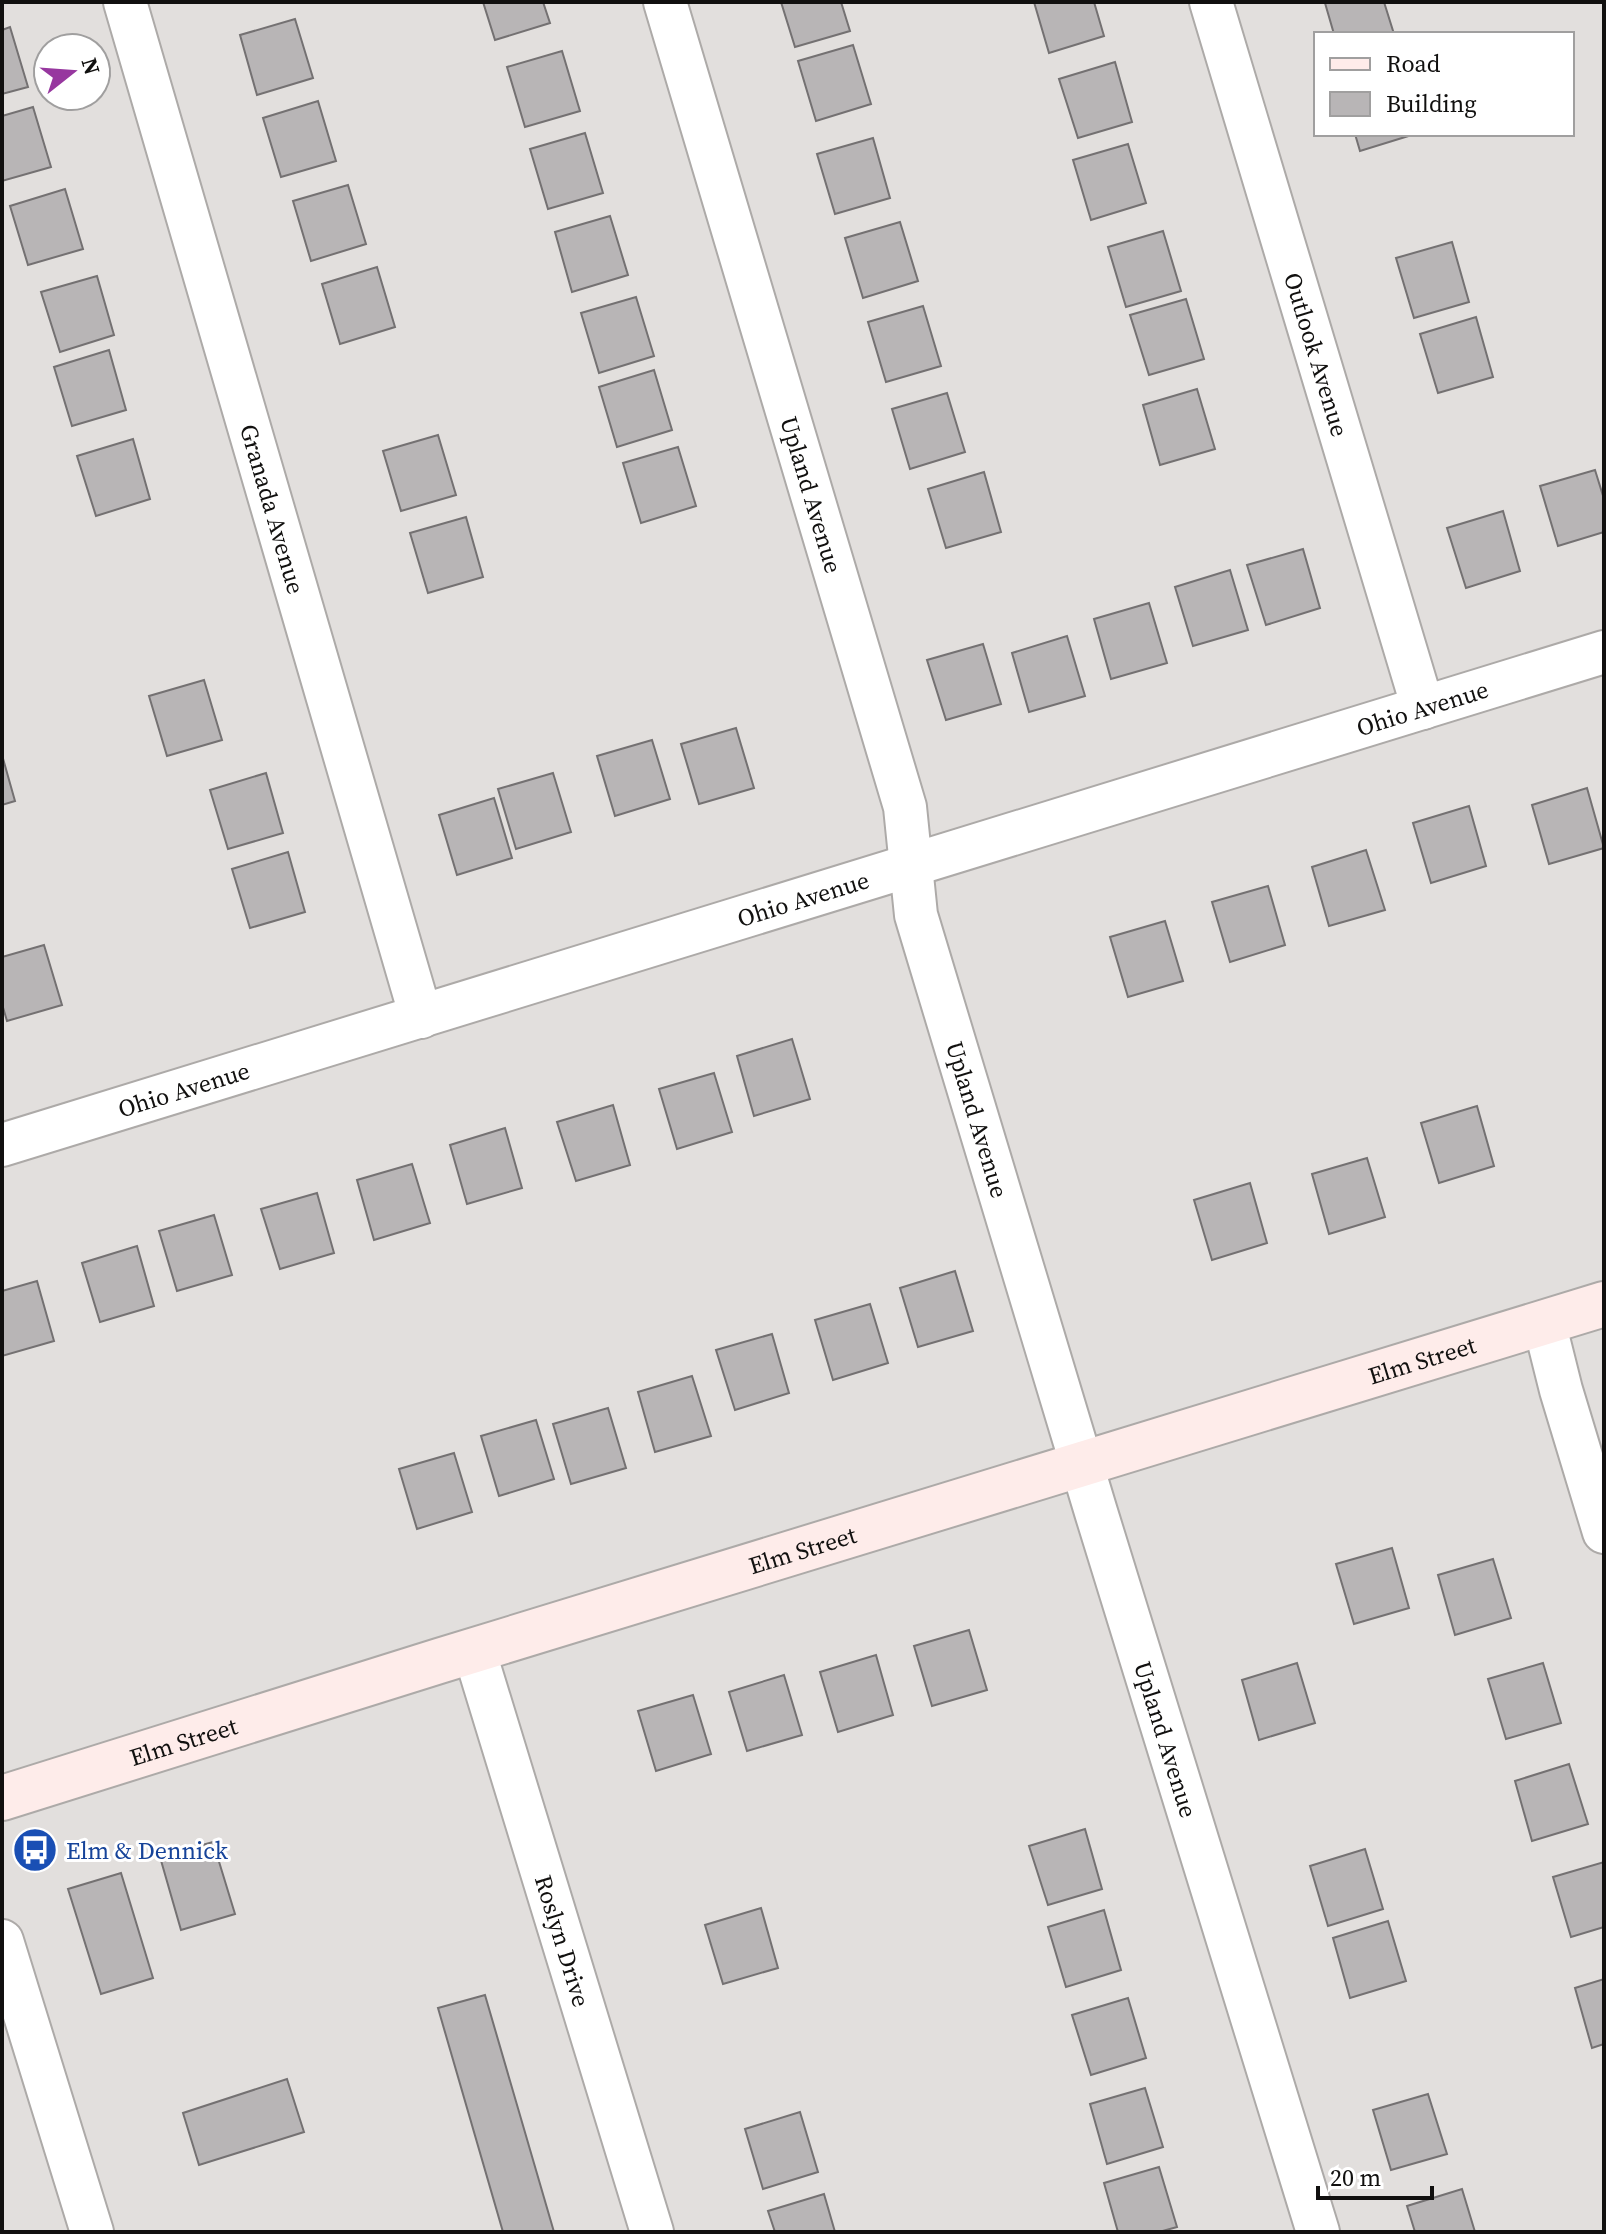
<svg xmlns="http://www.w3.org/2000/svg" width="1606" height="2234" font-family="'Source Serif 4',serif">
	<rect width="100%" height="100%" fill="#e2dfdd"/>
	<g fill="#b8b5b6" stroke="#747172" stroke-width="2">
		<polygon points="483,2 543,2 550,23 495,40"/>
		<polygon points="781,2 841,2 850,31 795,47"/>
		<polygon points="1034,2 1094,2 1104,36 1049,53"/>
		<polygon points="1384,2 1394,34 1334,34 1325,3"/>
		<polygon points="295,19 313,78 257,95 240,35"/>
		<polygon points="10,27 28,87 2,94 2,30"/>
		<polygon points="853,45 871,104 816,121 798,61"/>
		<polygon points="562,51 580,111 525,127 507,67"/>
		<polygon points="1115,62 1132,122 1078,138 1059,79"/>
		<polygon points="318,101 336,161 281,177 263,118"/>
		<polygon points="33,107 51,167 2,181 2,116"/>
		<polygon points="585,133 603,193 548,209 530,149"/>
		<polygon points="1355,134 1415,134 1360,151"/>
		<polygon points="873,138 890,198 835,214 817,154"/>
		<polygon points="1128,144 1146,203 1091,220 1073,160"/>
		<polygon points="348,185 366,244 311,261 293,201"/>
		<polygon points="65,189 83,249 28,265 10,206"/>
		<polygon points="610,216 628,275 572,292 555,232"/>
		<polygon points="900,222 918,281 863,298 845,238"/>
		<polygon points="1163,231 1181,291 1126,307 1108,247"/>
		<polygon points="1452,242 1469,302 1414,318 1396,258"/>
		<polygon points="377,267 395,327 340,344 322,284"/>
		<polygon points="97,276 114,335 60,352 41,292"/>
		<polygon points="636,297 654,356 599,373 581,313"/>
		<polygon points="1186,299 1204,359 1149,375 1130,315"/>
		<polygon points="923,306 941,366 886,382 868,322"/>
		<polygon points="1476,317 1493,377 1438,393 1420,334"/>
		<polygon points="109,350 126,410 72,426 54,367"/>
		<polygon points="654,370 672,430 617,447 599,387"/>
		<polygon points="1197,389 1215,449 1160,465 1143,405"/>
		<polygon points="947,393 965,452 910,469 892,409"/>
		<polygon points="438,435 456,495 401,511 383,451"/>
		<polygon points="133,439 150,499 96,516 77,456"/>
		<polygon points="678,447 696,506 641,523 623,463"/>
		<polygon points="1595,470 1604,499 1604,532 1558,546 1540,486"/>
		<polygon points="984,472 1001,532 946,548 928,489"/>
		<polygon points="1503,511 1520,571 1466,588 1447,528"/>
		<polygon points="466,517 483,577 428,593 410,533"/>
		<polygon points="1303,549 1320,608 1266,625 1247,565"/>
		<polygon points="1230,570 1248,630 1193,646 1175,587"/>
		<polygon points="1149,603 1167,663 1111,679 1094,619"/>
		<polygon points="1067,636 1085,696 1029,712 1012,653"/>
		<polygon points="983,644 1001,704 946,720 927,660"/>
		<polygon points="204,680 222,740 167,756 149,696"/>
		<polygon points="736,728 754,788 699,804 681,744"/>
		<polygon points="652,740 670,799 615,816 597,756"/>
		<polygon points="2,755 15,801 2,805"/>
		<polygon points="266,773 283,833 228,849 210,790"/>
		<polygon points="553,773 571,832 516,849 498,789"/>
		<polygon points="1587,788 1604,848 1549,864 1532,805"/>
		<polygon points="494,798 512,858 457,875 439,815"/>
		<polygon points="1469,806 1486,866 1431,883 1413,823"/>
		<polygon points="1366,850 1385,910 1329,926 1312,867"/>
		<polygon points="288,852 305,912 250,928 232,869"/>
		<polygon points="1268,886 1285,945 1230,962 1212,902"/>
		<polygon points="1165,921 1183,981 1128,997 1110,937"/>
		<polygon points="44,945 62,1005 7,1021 2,1004 2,957"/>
		<polygon points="792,1039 810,1099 754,1116 737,1056"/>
		<polygon points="714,1073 732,1132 677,1149 659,1089"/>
		<polygon points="613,1105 630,1165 576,1181 557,1122"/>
		<polygon points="1477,1106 1494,1166 1439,1183 1421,1123"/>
		<polygon points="505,1128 522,1188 467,1204 450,1145"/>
		<polygon points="1367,1158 1385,1217 1329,1234 1312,1174"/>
		<polygon points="412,1164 430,1223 374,1240 357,1180"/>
		<polygon points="1250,1183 1267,1243 1212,1260 1194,1200"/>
		<polygon points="317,1193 334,1253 280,1269 261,1209"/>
		<polygon points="214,1215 232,1275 177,1291 159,1231"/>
		<polygon points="137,1246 154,1306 100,1322 82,1263"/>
		<polygon points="955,1271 973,1331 918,1347 900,1288"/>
		<polygon points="37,1281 54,1341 2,1356 2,1291"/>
		<polygon points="870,1304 888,1363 833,1380 815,1320"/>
		<polygon points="772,1334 789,1393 735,1410 716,1350"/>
		<polygon points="692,1376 711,1436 655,1452 638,1392"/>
		<polygon points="608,1408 626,1468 571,1484 553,1424"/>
		<polygon points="536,1420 554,1479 499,1496 481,1436"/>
		<polygon points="454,1453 472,1512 417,1529 399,1469"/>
		<polygon points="1392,1548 1409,1608 1354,1624 1336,1564"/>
		<polygon points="1493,1559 1511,1618 1455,1635 1438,1575"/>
		<polygon points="969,1630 987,1690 932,1706 914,1646"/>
		<polygon points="876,1655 893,1715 838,1732 820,1672"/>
		<polygon points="1297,1663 1315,1723 1259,1740 1242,1680"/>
		<polygon points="1543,1663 1561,1723 1506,1739 1488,1679"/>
		<polygon points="784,1675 802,1735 747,1751 729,1692"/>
		<polygon points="693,1695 711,1754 656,1771 638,1711"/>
		<polygon points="1569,1764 1588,1824 1532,1841 1515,1781"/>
		<polygon points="1085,1829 1102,1889 1048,1905 1029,1846"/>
		<polygon points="213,1842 235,1914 181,1930 160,1857"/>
		<polygon points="1365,1849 1383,1909 1328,1926 1310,1866"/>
		<polygon points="1604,1862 1604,1927 1571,1937 1553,1877"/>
		<polygon points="121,1873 153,1978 101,1994 68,1889"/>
		<polygon points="761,1908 778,1968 723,1984 705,1925"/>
		<polygon points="1104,1910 1121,1970 1066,1987 1048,1927"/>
		<polygon points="1388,1921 1406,1981 1350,1998 1333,1938"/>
		<polygon points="1604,1979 1604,2044 1592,2048 1575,1988"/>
		<polygon points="485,1995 554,2232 503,2232 438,2008"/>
		<polygon points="1128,1998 1146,2058 1091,2075 1072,2015"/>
		<polygon points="287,2079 304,2132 199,2165 183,2113"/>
		<polygon points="1145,2088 1163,2147 1107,2164 1090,2104"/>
		<polygon points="1428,2094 1447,2154 1391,2170 1373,2110"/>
		<polygon points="800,2112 818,2172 763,2189 745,2129"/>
		<polygon points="1159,2167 1177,2227 1159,2232 1118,2232 1104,2183"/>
		<polygon points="1462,2189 1475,2232 1415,2232 1407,2206"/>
		<polygon points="824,2194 835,2232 775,2232 768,2211"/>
	</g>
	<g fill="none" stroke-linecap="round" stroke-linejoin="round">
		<g stroke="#adaaa8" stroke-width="46">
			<g id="street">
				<path id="s1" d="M 125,2 L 421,1017"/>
				<path id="s2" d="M 665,2 L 905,807 L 916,915 L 1096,1512 L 1318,2232"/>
				<path id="s3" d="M 1211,2 L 1423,708"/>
				<path id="s4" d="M 2,1145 L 1604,652"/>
				<polyline points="1544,1322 1561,1390 1604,1532"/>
				<path id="s5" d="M 474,1650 L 652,2232"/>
				<polyline points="2,1941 92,2232"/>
			</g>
		</g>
		<g stroke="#adaaa8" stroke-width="48">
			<g id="secondary">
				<path id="s6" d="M 2,1798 L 439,1661 L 1604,1304"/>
			</g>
		</g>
		<use href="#street" stroke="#fff" stroke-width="42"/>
		<use href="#secondary" stroke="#feecea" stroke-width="44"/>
	</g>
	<defs>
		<g id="bus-disc" transform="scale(2.3)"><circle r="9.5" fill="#1a4fb4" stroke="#fff"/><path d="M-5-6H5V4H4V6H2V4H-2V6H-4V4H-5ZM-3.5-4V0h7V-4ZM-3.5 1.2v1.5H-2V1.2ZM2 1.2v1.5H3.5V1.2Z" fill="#fff"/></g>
	</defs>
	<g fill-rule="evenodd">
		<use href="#bus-disc" x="35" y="1850"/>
	</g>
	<g text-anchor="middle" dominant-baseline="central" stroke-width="6" stroke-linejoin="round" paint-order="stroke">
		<g font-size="24" fill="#11100f" stroke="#fff">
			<text stroke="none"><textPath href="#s3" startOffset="368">Outlook Avenue</textPath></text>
			<text stroke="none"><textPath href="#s2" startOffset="514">Upland Avenue</textPath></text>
			<text stroke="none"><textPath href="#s1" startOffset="528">Granada Avenue</textPath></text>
			<text stroke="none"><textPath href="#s4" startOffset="1486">Ohio Avenue</textPath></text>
			<text stroke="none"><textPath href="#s4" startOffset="838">Ohio Avenue</textPath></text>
			<text stroke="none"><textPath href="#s4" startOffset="190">Ohio Avenue</textPath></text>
			<text stroke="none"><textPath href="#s2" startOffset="1162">Upland Avenue</textPath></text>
			<text stroke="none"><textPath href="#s6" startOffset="1486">Elm Street</textPath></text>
			<text stroke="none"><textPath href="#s6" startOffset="838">Elm Street</textPath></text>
			<text stroke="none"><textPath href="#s2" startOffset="1810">Upland Avenue</textPath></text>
			<text stroke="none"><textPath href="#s6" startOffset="190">Elm Street</textPath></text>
			<text stroke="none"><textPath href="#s5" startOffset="304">Roslyn Drive</textPath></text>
		</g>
		<g font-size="24" fill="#164399" stroke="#fff" text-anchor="start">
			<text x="66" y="1850">Elm &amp; Dennick</text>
		</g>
	</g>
	<rect width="1606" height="2234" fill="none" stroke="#11100f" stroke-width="8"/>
	<rect x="1314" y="32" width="260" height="104" fill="#ffffff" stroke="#a09f9f" stroke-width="2"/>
	<rect x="1330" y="58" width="40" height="12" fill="#feecea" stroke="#a09f9f" stroke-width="2"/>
	<text x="1386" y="72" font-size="24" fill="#11100f">Road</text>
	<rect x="1330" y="92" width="40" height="24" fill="#b8b5b6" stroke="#a09f9f" stroke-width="2"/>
	<text x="1386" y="112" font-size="24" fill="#11100f">Building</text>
	<g transform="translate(72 72) rotate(73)"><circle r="38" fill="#ffffff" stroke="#a09f9f" stroke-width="2"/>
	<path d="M0-6L14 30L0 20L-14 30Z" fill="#97379f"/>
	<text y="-12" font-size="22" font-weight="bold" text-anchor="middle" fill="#11100f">N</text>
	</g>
	<path d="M1318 2186v12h114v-12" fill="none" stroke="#11100f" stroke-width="4"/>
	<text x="1330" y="2186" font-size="24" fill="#11100f" stroke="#ffffff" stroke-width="6" paint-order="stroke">20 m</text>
</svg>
